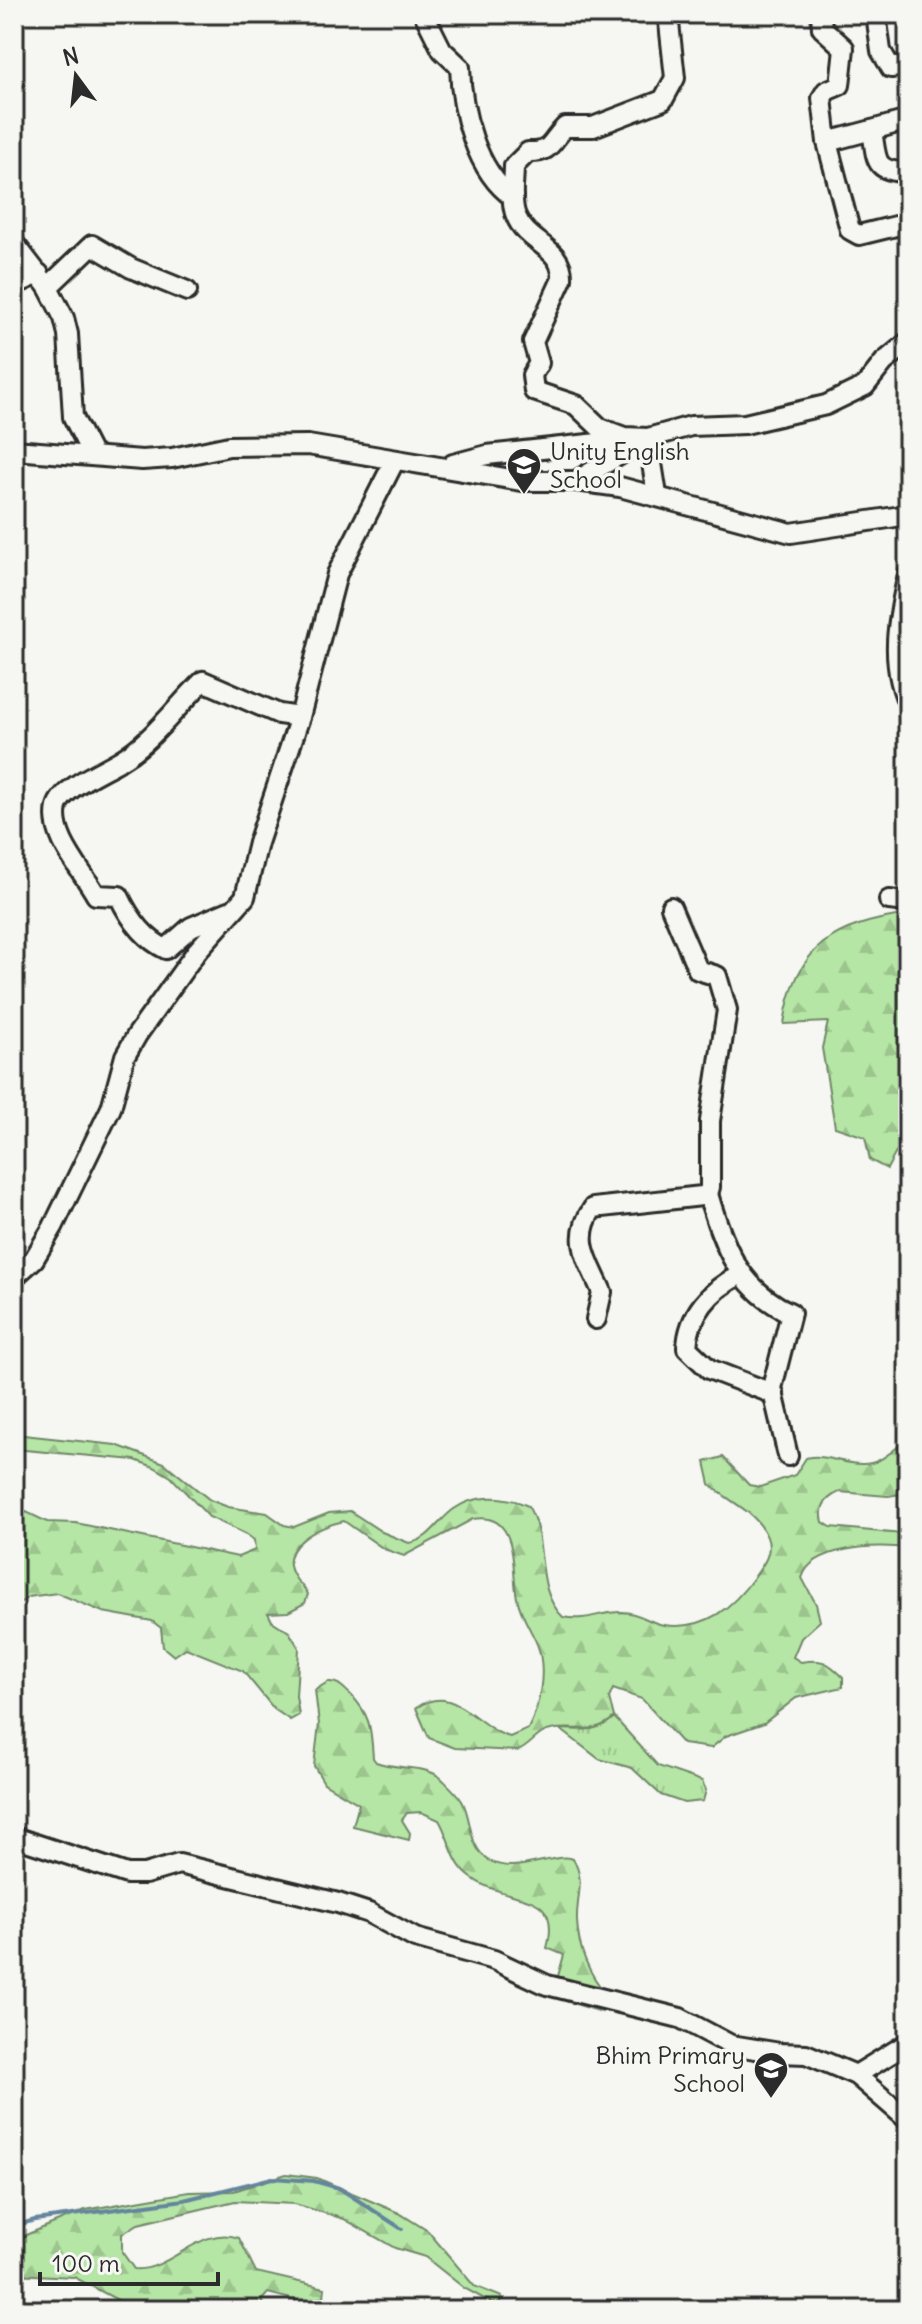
<svg xmlns="http://www.w3.org/2000/svg" width="922" height="2324" font-family="Delius,sans-serif">
	<defs>
		<pattern id="grass-tufts" width="24" height="20" patternUnits="userSpaceOnUse" patternTransform="scale(2)"><rect width="24" height="20" fill="#b5e6a5"/><path d="M3 7l-1-3M5 7V3M7 7l1-3M15 17l-1-3M17 17v-4M19 17l1-3" fill="none" stroke="#9cc58e"/></pattern>
		<pattern id="forest-firs" width="22" height="20" patternUnits="userSpaceOnUse" patternTransform="scale(2)"><rect width="22" height="20" fill="#b5e6a5"/><path d="M5 1l3.5 6h-7zM16 11l3.5 6h-7z" fill="#9cc58e"/></pattern>
	</defs>
	<rect width="100%" height="100%" fill="#f6f6f2"/>
	<filter id="ink" filterUnits="userSpaceOnUse"><feTurbulence type="fractalNoise" baseFrequency=".0125" numOctaves="2"/><feDisplacementMap in="SourceGraphic" scale="16" xChannelSelector="R" yChannelSelector="G"/><feConvolveMatrix kernelMatrix="1 2 1 2 8 2 1 2 1" color-interpolation-filters="sRGB"/></filter>
	<g filter="url(#ink)">
		<path fill="url(#grass-tufts)" stroke="#708868" stroke-width="2" d="M 614,1717 L 658,1766 L 702,1781 L 706,1790 L 703,1801 L 684,1803 L 661,1795 L 632,1768 L 599,1759 L 560,1729 C 580,1730 598,1733 614,1717 Z"/>
		<g fill="url(#forest-firs)" stroke="#708868" stroke-width="2">
			<path d="M 908,914 L 908,1130 L 887,1169 L 870,1160 L 865,1137 L 835,1127 L 822,1048 L 828,1022 L 784,1024 C 795,945 835,925 908,914 Z"/>
			<path d="M 14,1434 L 116,1445 L 164,1463 L 210,1500 L 228,1507 L 267,1513 L 284,1525 L 294,1527 L 329,1513 L 350,1511 L 382,1532 L 409,1543 C 430,1540 437,1521 454,1509 C 475,1494 505,1495 528,1506 C 549,1540 533,1588 563,1617 C 588,1622 601,1611 623,1612 C 638,1612 650,1623 664,1625 C 706,1631 733,1607 755,1576 C 764,1564 773,1552 767,1537 C 756,1510 729,1503 710,1484 L 705,1462 L 723,1457 L 749,1485 L 760,1487 L 795,1475 L 806,1458 C 825,1453 843,1465 863,1464 C 882,1464 892,1449 907,1441 L 908,1493 L 888,1496 L 839,1492 C 825,1499 819,1507 823,1522 L 831,1527 L 902,1534 L 908,1538 L 906,1548 C 878,1544 811,1546 802,1578 L 816,1604 L 820,1621 L 801,1638 L 793,1657 L 801,1662 C 822,1658 828,1662 843,1677 L 843,1687 L 796,1698 L 764,1723 L 726,1736 L 711,1748 L 683,1744 L 642,1699 L 613,1689 L 609,1698 L 614,1717 C 595,1736 574,1725 551,1730 C 537,1732 531,1746 518,1751 L 455,1748 L 429,1738 L 416,1708 C 455,1681 476,1728 510,1737 L 528,1729 C 540,1706 547,1669 537,1644 C 530,1628 521,1616 517,1598 C 511,1569 520,1511 473,1519 L 404,1556 L 384,1549 L 344,1521 C 320,1526 273,1547 296,1579 C 300,1585 304,1587 308,1594 L 305,1603 L 288,1612 L 268,1613 L 272,1621 L 289,1632 L 299,1648 L 296,1696 L 299,1715 L 290,1720 L 274,1709 L 243,1671 L 186,1648 L 174,1656 L 163,1647 L 161,1628 L 152,1621 L 103,1612 L 57,1593 L 28,1597 L 14,1608 L 14,1506 L 47,1522 L 76,1523 L 238,1557 L 255,1550 L 254,1540 L 246,1534 L 209,1517 L 171,1477 L 154,1467 L 135,1460 L 14,1449 Z"/>
			<path d="M 328,1682 C 338,1681 342,1687 350,1694 C 371,1715 371,1729 373,1758 L 376,1762 C 396,1770 424,1764 441,1778 C 447,1784 457,1793 462,1801 C 473,1820 467,1847 490,1861 C 516,1876 558,1851 573,1859 C 586,1880 576,1898 577,1921 C 578,1948 589,1975 607,1995 L 602,2012 L 552,1997 L 564,1955 L 547,1948 C 564,1885 506,1907 468,1875 C 451,1861 450,1838 439,1820 L 421,1812 L 407,1813 L 402,1820 L 410,1833 L 409,1840 L 353,1826 L 359,1804 L 324,1783 L 314,1766 L 319,1724 L 315,1690 Z"/>
			<path d="M 286,2174 L 317,2178 L 399,2213 L 428,2231 L 474,2286 L 502,2297 L 499,2307 L 464,2288 L 425,2257 L 395,2248 L 344,2219 L 295,2204 L 235,2201 L 138,2224 L 122,2234 L 122,2252 L 134,2269 C 171,2272 200,2224 239,2238 L 256,2272 L 325,2288 L 324,2297 L 306,2303 L 268,2293 L 261,2301 L 271,2310 L 149,2310 L 129,2306 L 74,2277 L 14,2274 L 14,2240 L 85,2210 L 189,2192 L 234,2191 Z"/>
		</g>
		<g fill="none" stroke-linecap="round" stroke-linejoin="round">
			<polyline stroke="#65859d" stroke-width="4" points="14,2226 35,2220 184,2200 272,2178 314,2181 339,2188 402,2229"/>
			<g stroke="#2b2b2b" stroke-width="24">
				<g id="minor">
					<path d="M 424,14 L 442,50 L 460,67 C 461,109 476,172 513,197"/>
					<polyline points="821,14 822,28 844,48 840,85 826,91 822,98 827,142 872,130"/>
					<polyline points="876,14 881,51 891,68 908,66"/>
					<path d="M 908,120 L 872,130 C 877,160 873,172 908,172"/>
					<polyline points="827,142 850,230 859,235 908,223"/>
					<polyline points="14,243 48,287 64,318 68,334 73,417 93,456"/>
					<polyline points="14,285 39,274"/>
					<polyline points="48,287 92,245 131,268 187,291"/>
					<path d="M 648,438 L 624,437 L 600,428 L 576,405 L 534,391 L 532,375 L 539,363 L 533,342 L 562,279 C 564,247 527,244 516,216 C 510,202 514,182 514,166 L 528,152 C 552,153 550,142 565,127 L 593,127 L 663,100 L 675,78 L 668,14"/>
					<polyline points="648,438 657,495"/>
					<polyline points="14,450 142,460 172,458 229,446 308,445 522,481 576,481 620,487 791,533 908,515"/>
					<polyline points="453,464 487,455 625,440"/>
					<polyline points="576,481 648,438 691,426 745,424 826,405 865,386 884,362 908,342"/>
					<path d="M 908,575 C 898,618 889,661 908,703"/>
					<polyline points="889,900 908,902"/>
					<path d="M 229,911 L 191,927 L 166,949 C 144,939 129,917 119,896 L 96,895 C 83,871 50,837 57,807 C 61,788 103,771 119,761 C 153,741 175,708 203,681 L 279,714 L 300,717"/>
					<path d="M 708,1194 C 723,1245 739,1290 791,1313 L 772,1388 L 788,1456"/>
					<path d="M 740,1275 C 711,1289 688,1315 687,1348 L 709,1369 L 774,1394"/>
					<polyline points="14,1277 34,1259 53,1227 111,1108 125,1056 137,1035 197,951 245,897 258,843 300,717 337,574 395,460"/>
					<path d="M 596,1319 L 602,1292 C 589,1261 571,1240 593,1208 L 702,1196 L 708,1194 L 710,1187 L 710,1121 L 727,1010 L 717,976 L 698,970 L 671,907"/>
					<polyline points="14,1837 127,1874 145,1874 179,1864 338,1903 369,1913 415,1938 494,1960 547,1985 680,2018 731,2045 780,2053 806,2054 856,2075 908,2120"/>
					<polyline points="856,2075 908,2043"/>
				</g>
			</g>
			<use href="#minor" stroke="#f6f6f2" stroke-width="18"/>
		</g>
	</g>
	<defs>
		<g id="school-pin" transform="scale(1.8)"><path d="M0 17L-7.5 6A9.5 9.5 0 1 1 7.5 6Z" fill="#2b2b2b" stroke="#f6f6f2"/><path d="M0-5L7-2L0 1L-7-2ZM-4 1L0 2.5L4 1V4Q0 6-4 4Z" fill="#fff"/></g>
	</defs>
	<g fill-rule="evenodd">
		<use href="#school-pin" x="524" y="465"/>
		<use href="#school-pin" x="771" y="2069"/>
	</g>
	<g text-anchor="middle" dominant-baseline="central" stroke-width="7" stroke-linejoin="round" paint-order="stroke">
		<g font-size="24" fill="#2b2b2b" stroke="#f6f6f2" text-anchor="start">
			<text x="550" y="451">Unity English<tspan x="550" dy="28">School</tspan></text>
			<text x="745" y="2055" text-anchor="end">Bhim Primary<tspan x="745" dy="28">School</tspan></text>
		</g>
	</g>
	<rect width="922" height="2324" fill="none" stroke="#f6f6f2" stroke-width="48"/>
	<rect x="24" y="24" width="874" height="2276" fill="none" stroke="#2b2b2b" stroke-width="3" filter="url(#ink)"/>
	<g transform="translate(76 76) rotate(345)" stroke="#f6f6f2" stroke-width="6" paint-order="stroke">
	<path d="M0-6L14 30L0 20L-14 30Z" fill="#2b2b2b"/>
	<text y="-12" font-size="22" font-weight="bold" text-anchor="middle" fill="#2b2b2b">N</text>
	</g>
	<path d="M40 2272v12h178v-12" fill="none" stroke="#2b2b2b" stroke-width="4"/>
	<text x="52" y="2272" font-size="24" fill="#2b2b2b" stroke="#f6f6f2" stroke-width="6" paint-order="stroke">100 m</text>
</svg>
